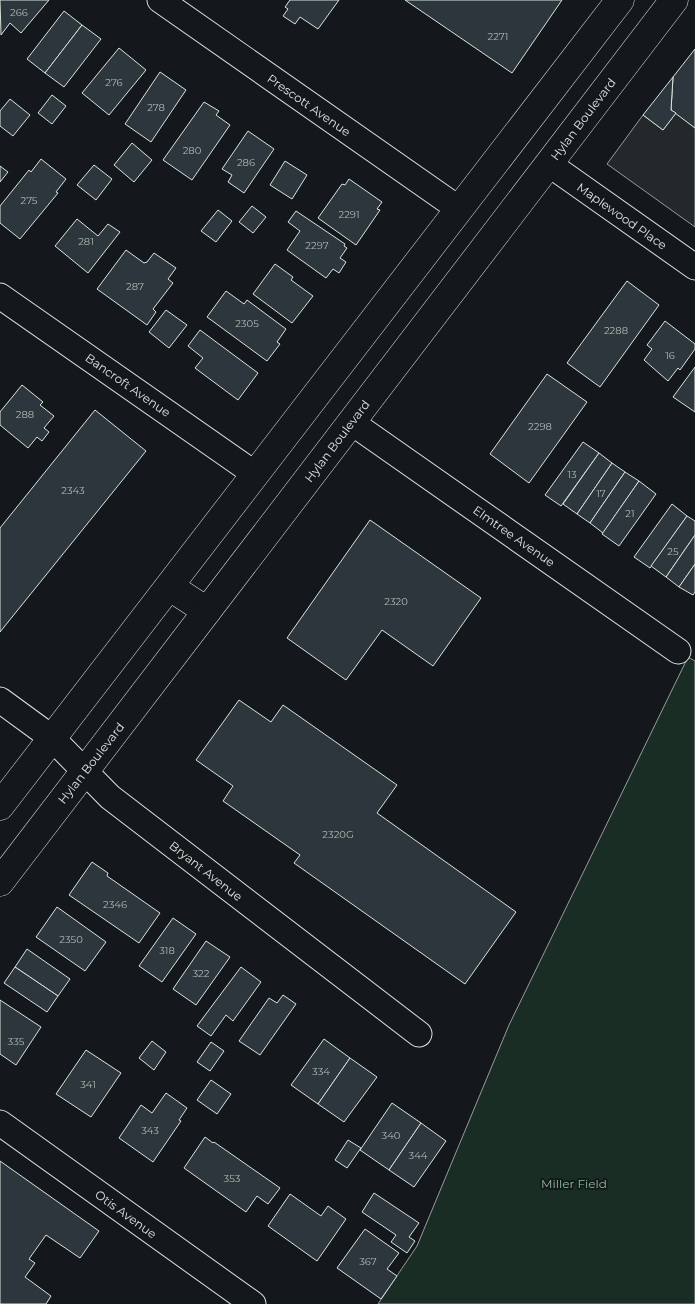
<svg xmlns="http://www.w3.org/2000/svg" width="695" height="1304" font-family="Montserrat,sans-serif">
	<rect width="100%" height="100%" fill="#14181c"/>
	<polygon fill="#1a2d24" stroke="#939e99" points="688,657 695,661 695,1304 378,1304 417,1246 509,1025"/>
	<polygon fill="#24282b" stroke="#939e99" points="676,113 695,128 695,227 607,164 643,115 663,130"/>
	<g fill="#2c363c" stroke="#d8e6dc">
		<polygon points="0,0 49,0 21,33 10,23 1,35"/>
		<polygon points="290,0 339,0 318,29 300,17 295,24 283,16 288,9 285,7"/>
		<polygon points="405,0 562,0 512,73"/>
		<polygon points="64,11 82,25 45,73 27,59"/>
		<polygon points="82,25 101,39 64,87 45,73"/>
		<polygon points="119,48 146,70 109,115 82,93"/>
		<polygon points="695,49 695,128 671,110 673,77"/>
		<polygon points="160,72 186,90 151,142 125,124"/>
		<polygon points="673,77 671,110 676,113 663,130 643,115"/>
		<polygon points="52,95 66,106 52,124 38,113"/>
		<polygon points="10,99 30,115 13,136 0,126 0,111"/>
		<polygon points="204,102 219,111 216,115 230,125 192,180 163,160"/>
		<polygon points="248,131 274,149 244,193 228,182 232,175 222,169"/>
		<polygon points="132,143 152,160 134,182 114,165"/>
		<polygon points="41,159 66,179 56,192 58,193 20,239 0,223 0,206 29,170 31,172"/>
		<polygon points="285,161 307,175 292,199 270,185"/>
		<polygon points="94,165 112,179 96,200 77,185"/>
		<polygon points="0,166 8,172 0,182"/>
		<polygon points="349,179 382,202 377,209 380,210 356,245 318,218 342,184 345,185"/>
		<polygon points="252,206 266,217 253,233 239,222"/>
		<polygon points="218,210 232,221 216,242 201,231"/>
		<polygon points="296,211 345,244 344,246 347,248 340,258 346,262 339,273 333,269 326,278 287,250 300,231 288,222"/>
		<polygon points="77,219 98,236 108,224 120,232 88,273 55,246"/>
		<polygon points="126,250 144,263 147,262 154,253 176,268 168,279 173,283 153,309 156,312 147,325 97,289"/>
		<polygon points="275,264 293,277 291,280 313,296 292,323 253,294"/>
		<polygon points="627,281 659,305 600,387 567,363"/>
		<polygon points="226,291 244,304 247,300 286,329 277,342 280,344 267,361 207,317"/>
		<polygon points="166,310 187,325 169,348 149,332"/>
		<polygon points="665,321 695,344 695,349 680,370 678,368 668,381 644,360 652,349 647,345"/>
		<polygon points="200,330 258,373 238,400 195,368 203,358 188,346"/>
		<polygon points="695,367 695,412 673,397"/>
		<polygon points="547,374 587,402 529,483 490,454"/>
		<polygon points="22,385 43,402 40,405 54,416 44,428 49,432 42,441 37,437 28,448 0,425 0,412"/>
		<polygon points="95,410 146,451 0,632 0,528"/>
		<polygon points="583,442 599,453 561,506 545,495"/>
		<polygon points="599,453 612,463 577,514 563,504"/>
		<polygon points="612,463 625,472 590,523 577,514"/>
		<polygon points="625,472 639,481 603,533 590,523"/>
		<polygon points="639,481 656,494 619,546 602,534"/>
		<polygon points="672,504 687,516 650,568 634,557"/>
		<polygon points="687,516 695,521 695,535 666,577 651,566"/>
		<polygon points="370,520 481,598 433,666 382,630 346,680 287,638"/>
		<polygon points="695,535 695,564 679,587 666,577"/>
		<polygon points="695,564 695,592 693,595 679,587"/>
		<polygon points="239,700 271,722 283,705 397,785 377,813 516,912 465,984 294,863 300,855 223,801 233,786 196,760"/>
		<polygon points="92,862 108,873 107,876 160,913 139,943 69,895"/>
		<polygon points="57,907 106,942 85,971 36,937"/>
		<polygon points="173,918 196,934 162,982 139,966"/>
		<polygon points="206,941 230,957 196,1005 173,989"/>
		<polygon points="27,949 70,979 58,996 15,967"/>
		<polygon points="15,967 58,996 47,1012 4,983"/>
		<polygon points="241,967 261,982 233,1021 226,1015 211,1036 197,1026"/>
		<polygon points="283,995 296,1004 260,1055 239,1041 269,998 277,1003"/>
		<polygon points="0,1000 41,1027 16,1065 0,1054"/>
		<polygon points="324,1039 350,1058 318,1104 291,1085"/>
		<polygon points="152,1041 166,1052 154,1070 139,1058"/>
		<polygon points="211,1042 224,1051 210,1071 197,1062"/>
		<polygon points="86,1050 121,1073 91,1117 56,1094"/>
		<polygon points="350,1058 377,1077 344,1122 318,1104"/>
		<polygon points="211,1080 231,1094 217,1114 197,1100"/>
		<polygon points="166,1093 187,1108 179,1120 181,1121 153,1162 119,1138 141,1105 152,1113"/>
		<polygon points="392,1103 421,1123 389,1170 360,1150"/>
		<polygon points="421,1123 446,1141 414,1187 389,1170"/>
		<polygon points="205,1137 213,1143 214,1142 280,1188 268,1204 257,1196 246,1212 184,1168"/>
		<polygon points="348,1140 361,1148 347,1168 335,1160"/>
		<polygon points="0,1161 99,1231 80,1258 46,1235 29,1259 35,1263 25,1277 51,1296 46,1304 0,1304"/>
		<polygon points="374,1193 419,1223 409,1237 415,1241 407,1253 391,1242 396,1235 362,1212"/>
		<polygon points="290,1194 321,1216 328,1206 346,1219 317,1261 268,1226"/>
		<polygon points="365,1229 399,1253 387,1269 397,1276 381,1299 337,1268"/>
	</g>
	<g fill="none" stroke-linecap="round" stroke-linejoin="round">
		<g stroke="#d8e6dc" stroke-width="27">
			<g id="street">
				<polyline points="160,0 459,209"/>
				<polyline points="549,164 695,267"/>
				<polyline points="0,296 255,474"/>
				<polyline points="351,422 678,651"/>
				<polyline points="0,700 52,738 110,797 419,1034"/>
				<polyline points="0,1123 253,1304"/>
			</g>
		</g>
		<g stroke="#d8e6dc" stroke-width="29">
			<g id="primary">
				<polyline points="170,587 207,611"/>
				<polyline points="0,806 620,0"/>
				<polyline points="0,882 674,0"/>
			</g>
		</g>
		<use href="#street" stroke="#14181c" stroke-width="25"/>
		<use href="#primary" stroke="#14181c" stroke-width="28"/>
	</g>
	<g text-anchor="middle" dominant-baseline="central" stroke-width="4" stroke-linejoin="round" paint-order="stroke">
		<g font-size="10" fill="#adbab4">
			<text x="19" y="12">266</text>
			<text x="498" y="36">2271</text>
			<text x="114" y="82">276</text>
			<text x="156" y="107">278</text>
			<text x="192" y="150">280</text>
			<text x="246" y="162">286</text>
			<text x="29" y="200">275</text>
			<text x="349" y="214">2291</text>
			<text x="86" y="241">281</text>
			<text x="317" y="245">2297</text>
			<text x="135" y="286">287</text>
			<text x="247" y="323">2305</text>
			<text x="616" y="330">2288</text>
			<text x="670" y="355">16</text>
			<text x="25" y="414">288</text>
			<text x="540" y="426">2298</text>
			<text x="572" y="474">13</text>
			<text x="73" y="490">2343</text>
			<text x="601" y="493">17</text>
			<text x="630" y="513">21</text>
			<text x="673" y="551">25</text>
			<text x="396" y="601">2320</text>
			<text x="338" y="834">2320G</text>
			<text x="115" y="904">2346</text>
			<text x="71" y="939">2350</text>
			<text x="167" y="950">318</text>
			<text x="201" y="973">322</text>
			<text x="16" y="1041">335</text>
			<text x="321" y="1071">334</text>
			<text x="88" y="1084">341</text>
			<text x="150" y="1130">343</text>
			<text x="391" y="1135">340</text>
			<text x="418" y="1155">344</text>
			<text x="232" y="1178">353</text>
			<text x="368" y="1261">367</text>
		</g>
		<g font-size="12" fill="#d8e6dc" stroke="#14181c">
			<text transform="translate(309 105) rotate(35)">Prescott Avenue</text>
			<text transform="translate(583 119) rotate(-53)">Hylan Boulevard</text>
			<text transform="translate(622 216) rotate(35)">Maplewood Place</text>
			<text transform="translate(128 385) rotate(35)">Bancroft Avenue</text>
			<text transform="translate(337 441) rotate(-53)">Hylan Boulevard</text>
			<text transform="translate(514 536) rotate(35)">Elmtree Avenue</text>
			<text transform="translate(91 763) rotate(-52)">Hylan Boulevard</text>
			<text transform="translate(206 871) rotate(38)">Bryant Avenue</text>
			<text transform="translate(126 1214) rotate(36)">Otis Avenue</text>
		</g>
		<g font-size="12" fill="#8ac095" stroke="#14181c">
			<text x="574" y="1183">Miller Field</text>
		</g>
	</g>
</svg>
